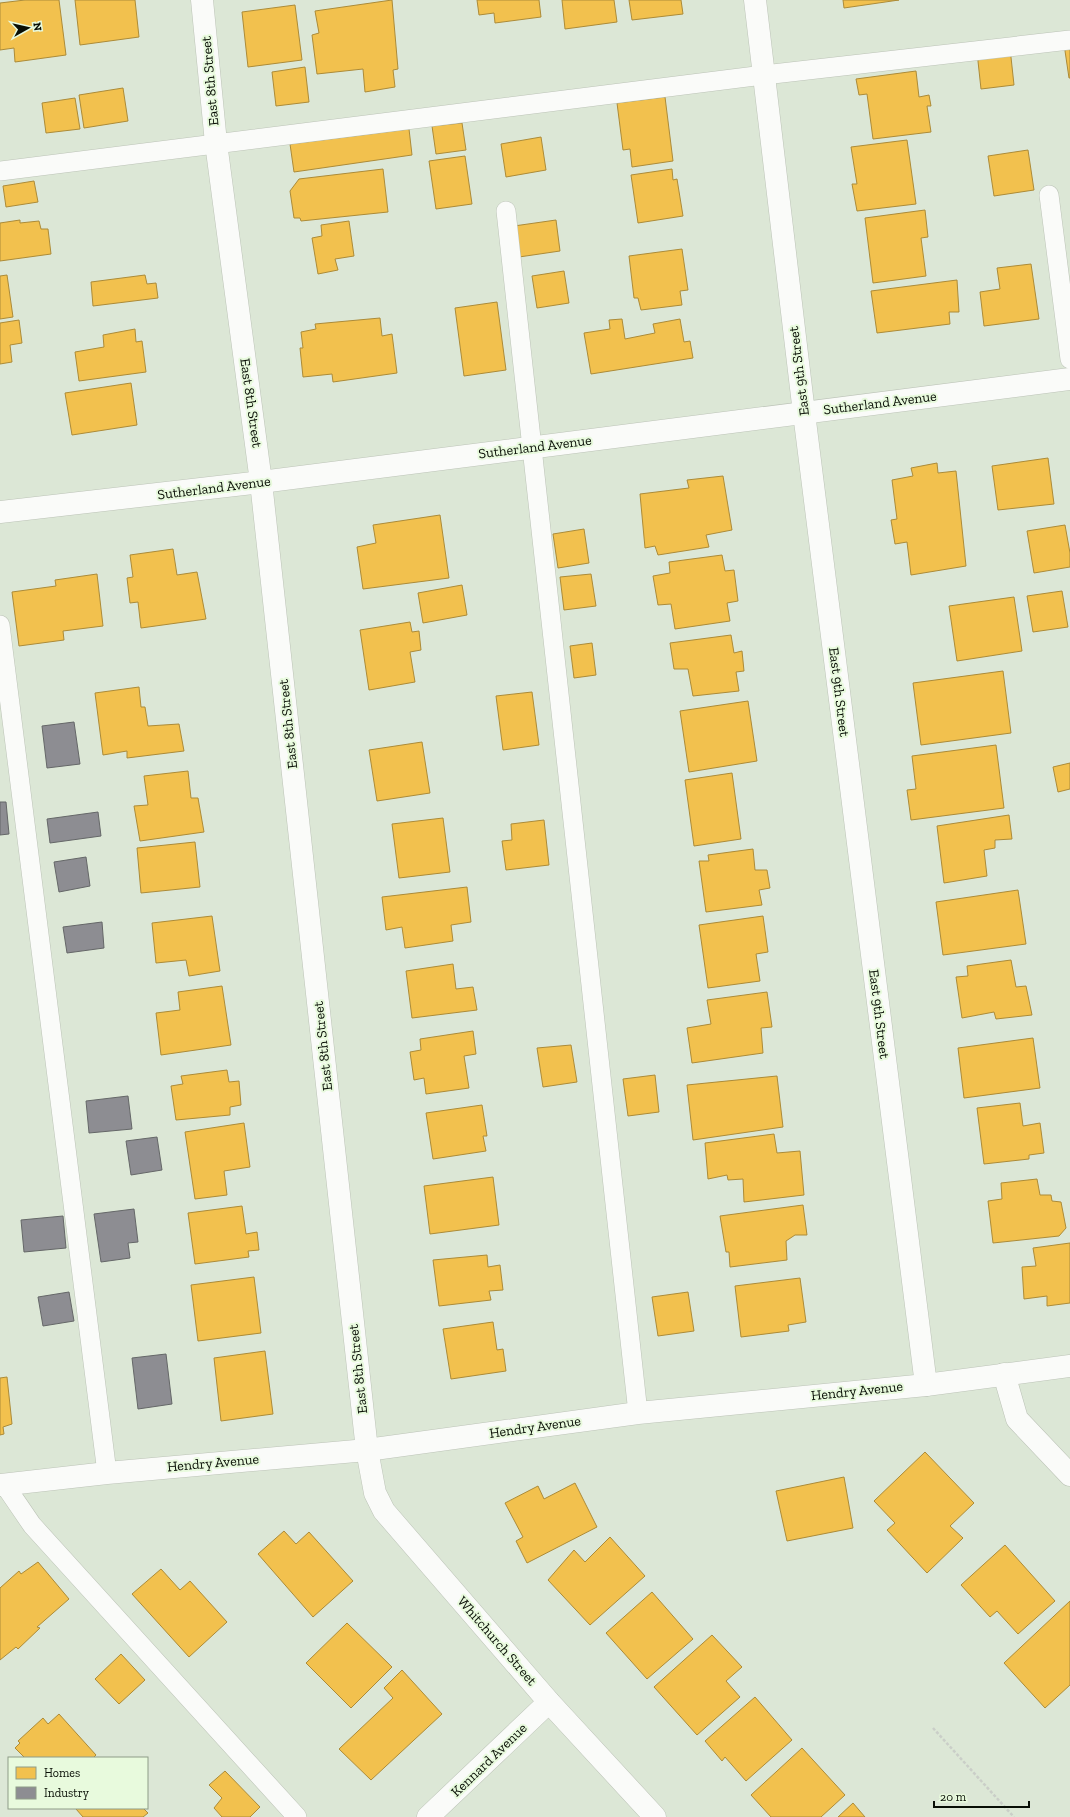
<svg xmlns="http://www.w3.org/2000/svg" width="1070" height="1817" font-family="'Zilla Slab',serif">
	<rect width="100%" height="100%" fill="#dce7d6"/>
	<g fill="#f2c14e" stroke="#ac8b38">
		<polygon points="25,0 59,0 66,55 15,62 14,48 0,50 0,3"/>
		<polygon points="75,0 135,0 139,37 80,45"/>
		<polygon points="392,0 398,69 393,70 395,87 365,92 363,69 317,74 312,35 319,33 315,11"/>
		<polygon points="477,0 539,0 541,17 495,23 494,13 479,15"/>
		<polygon points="562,0 614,0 617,22 565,29"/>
		<polygon points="629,0 681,0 683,14 632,20"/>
		<polygon points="843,0 899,0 844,8"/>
		<polygon points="295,5 302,60 248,67 242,12"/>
		<polygon points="1070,43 1070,78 1069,78 1064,44"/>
		<polygon points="1010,48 1014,85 981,89 977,52"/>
		<polygon points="305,67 309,102 276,106 272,72"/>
		<polygon points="916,71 919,97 929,95 931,106 927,106 931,132 873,139 867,94 859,95 856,79"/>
		<polygon points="123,88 128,121 84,128 79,95"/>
		<polygon points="665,97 673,161 632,167 630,149 623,150 617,103"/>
		<polygon points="75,98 80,129 46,133 42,103"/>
		<polygon points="462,123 466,150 436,154 432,126"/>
		<polygon points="409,129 412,155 294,172 290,144"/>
		<polygon points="541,137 546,170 506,177 501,144"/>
		<polygon points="907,140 916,204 857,211 852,184 857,184 851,147"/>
		<polygon points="1028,150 1034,190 994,196 988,156"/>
		<polygon points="465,156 472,204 436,209 429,161"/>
		<polygon points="383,169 388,212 301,221 300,218 294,218 290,191 299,179"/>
		<polygon points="672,169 673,180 677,179 683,216 638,223 631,175"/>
		<polygon points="34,181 38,202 6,207 3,186"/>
		<polygon points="925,210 928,237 921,238 926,276 873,283 865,218"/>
		<polygon points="20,220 20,223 39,221 41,229 48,229 51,254 0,261 0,223"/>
		<polygon points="556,220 560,251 519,257 514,226"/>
		<polygon points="349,221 354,256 335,259 338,270 318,274 312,238 322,236 321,225"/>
		<polygon points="682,249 688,290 680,291 682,305 641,310 638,298 634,298 629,256"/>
		<polygon points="1031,264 1039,319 984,326 980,292 1000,289 997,268"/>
		<polygon points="564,271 569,303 537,308 532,276"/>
		<polygon points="7,275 13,317 0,319 0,276"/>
		<polygon points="145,275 147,284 156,283 158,298 93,306 91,282"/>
		<polygon points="957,280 959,312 949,312 950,324 877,333 871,291"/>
		<polygon points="497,302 506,370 464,376 455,308"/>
		<polygon points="380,318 382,336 392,334 397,373 333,382 332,374 303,377 300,348 303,348 301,332 316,329 315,324"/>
		<polygon points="622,319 625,339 655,333 653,324 680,319 684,342 690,341 693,358 591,374 584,333 610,329 609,320"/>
		<polygon points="19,320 22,343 10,345 12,362 0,364 0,323"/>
		<polygon points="135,329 136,342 142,341 146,372 79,381 75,352 104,347 103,335"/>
		<polygon points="131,383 137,425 72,435 65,393"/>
		<polygon points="1048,458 1054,504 998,510 992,466"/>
		<polygon points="937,463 938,473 956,471 966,566 911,575 907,542 895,544 891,520 897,519 892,480 913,476 911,468"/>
		<polygon points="723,476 732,530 706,535 709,547 658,555 655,546 645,548 640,494 689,488 687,480"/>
		<polygon points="440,515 449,578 363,589 357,547 376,543 373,525"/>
		<polygon points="1065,525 1070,553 1070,567 1034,573 1027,531"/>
		<polygon points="584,529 589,563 558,568 553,534"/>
		<polygon points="173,549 177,575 197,572 206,619 141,628 138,602 130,603 127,578 133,577 130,555"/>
		<polygon points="722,555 725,571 734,570 738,601 727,603 730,621 675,629 671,604 658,605 653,576 670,573 669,562"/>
		<polygon points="97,574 103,626 63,631 64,640 19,646 12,592 56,586 55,580"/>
		<polygon points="591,574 596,606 564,610 560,577"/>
		<polygon points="462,585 467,615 423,623 418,593"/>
		<polygon points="1062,591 1068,627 1033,632 1027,596"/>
		<polygon points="1014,597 1022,651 957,661 949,606"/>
		<polygon points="410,622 412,632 419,631 421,650 410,652 415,682 369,690 360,630"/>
		<polygon points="731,635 734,653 742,651 744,671 736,672 739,691 693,696 688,669 674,669 670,643"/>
		<polygon points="592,643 596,675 574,678 570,646"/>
		<polygon points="1003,671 1011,733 921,745 913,683"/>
		<polygon points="139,687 141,707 145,707 148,726 179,724 184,751 127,758 127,751 103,755 95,693"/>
		<polygon points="532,692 539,745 503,750 496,696"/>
		<polygon points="748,701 757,761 689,772 680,711"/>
		<polygon points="422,742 430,793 377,801 369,750"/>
		<polygon points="996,745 1004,808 911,820 907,790 916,789 912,756"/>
		<polygon points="1070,763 1070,789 1058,792 1053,767"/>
		<polygon points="188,771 191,798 198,798 204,832 140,841 134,806 148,805 144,776"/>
		<polygon points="732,773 741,839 694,846 685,780"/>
		<polygon points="1009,815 1012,839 995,840 995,848 984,850 987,876 944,883 937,826"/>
		<polygon points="443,818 450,872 399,878 392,824"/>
		<polygon points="544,820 549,865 506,870 502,841 512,840 511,824"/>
		<polygon points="195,842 200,887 141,893 137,848"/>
		<polygon points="753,849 755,870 767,870 770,888 759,890 762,905 706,912 699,861 709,861 708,855"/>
		<polygon points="467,887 471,922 451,925 453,941 405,948 402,927 386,930 382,897"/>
		<polygon points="1018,890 1026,944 943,955 936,902"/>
		<polygon points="212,916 220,971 189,976 186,960 156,963 152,923"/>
		<polygon points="763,916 768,952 756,954 760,981 708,988 699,925"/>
		<polygon points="1011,960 1016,987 1026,986 1032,1015 996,1019 994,1012 962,1018 956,977 968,976 967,966"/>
		<polygon points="453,964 456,989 473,987 477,1010 412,1018 406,971"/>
		<polygon points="222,986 231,1045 161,1055 156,1013 180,1010 178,992"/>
		<polygon points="767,992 772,1027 761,1028 763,1053 692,1063 687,1028 711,1024 707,1000"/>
		<polygon points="473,1031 476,1054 464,1056 469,1088 426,1094 424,1078 414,1080 410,1052 421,1050 420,1039"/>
		<polygon points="1033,1038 1040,1088 964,1098 958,1048"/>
		<polygon points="571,1045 577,1082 543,1087 537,1048"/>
		<polygon points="227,1070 229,1082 239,1081 241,1105 230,1107 230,1115 176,1120 171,1086 183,1084 181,1076"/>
		<polygon points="655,1075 659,1112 628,1116 623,1079"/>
		<polygon points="777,1076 783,1127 693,1140 687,1085"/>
		<polygon points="1020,1103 1023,1126 1040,1123 1044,1153 1029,1155 1029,1159 984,1164 977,1108"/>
		<polygon points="482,1105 487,1136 483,1136 486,1151 433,1159 426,1113"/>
		<polygon points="244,1123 250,1167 224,1171 227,1195 195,1199 185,1132"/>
		<polygon points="774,1134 777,1153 800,1151 804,1195 744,1202 743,1179 728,1180 727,1175 708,1179 705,1143"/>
		<polygon points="493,1177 499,1225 430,1234 424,1186"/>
		<polygon points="1037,1179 1040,1195 1051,1195 1052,1201 1061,1202 1066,1228 1059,1236 993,1243 988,1201 1002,1199 1001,1183"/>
		<polygon points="803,1205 807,1235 795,1235 786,1241 787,1260 730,1267 729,1252 726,1252 720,1216"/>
		<polygon points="242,1206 246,1234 257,1232 259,1250 248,1251 249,1257 195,1264 188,1213"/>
		<polygon points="1070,1243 1070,1303 1047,1306 1047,1296 1024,1299 1022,1267 1036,1266 1033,1248"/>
		<polygon points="487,1255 488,1267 500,1265 503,1290 489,1291 491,1300 439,1306 433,1260"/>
		<polygon points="254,1277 261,1333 198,1341 191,1285"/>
		<polygon points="800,1278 806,1322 788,1325 789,1331 741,1337 735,1286"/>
		<polygon points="688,1292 694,1331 658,1336 652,1297"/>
		<polygon points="493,1322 497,1350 503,1349 506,1371 451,1379 443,1329"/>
		<polygon points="265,1351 273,1414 221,1421 214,1358"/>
		<polygon points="7,1377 12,1424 3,1427 4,1434 0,1435 0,1378"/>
		<polygon points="925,1452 974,1503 950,1526 963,1538 927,1573 887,1530 895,1523 874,1501"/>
		<polygon points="844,1477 853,1528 787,1541 776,1491"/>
		<polygon points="575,1483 597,1527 527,1563 516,1541 523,1537 505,1503 538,1486 544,1499"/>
		<polygon points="284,1531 296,1544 309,1532 353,1581 313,1617 258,1554"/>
		<polygon points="610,1537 645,1576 590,1625 548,1580 574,1550 585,1562"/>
		<polygon points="1005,1545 1055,1601 1018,1634 997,1611 990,1617 961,1585"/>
		<polygon points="38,1562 69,1599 37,1627 40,1628 18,1649 16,1647 0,1660 0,1588 19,1571 21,1574"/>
		<polygon points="161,1569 180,1590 190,1581 227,1622 189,1657 132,1594"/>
		<polygon points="652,1592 693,1639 647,1679 606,1633"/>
		<polygon points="1070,1601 1070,1685 1045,1708 1004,1663"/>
		<polygon points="347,1623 392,1667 351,1708 306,1663"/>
		<polygon points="712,1635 742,1667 726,1681 740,1697 697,1735 654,1687"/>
		<polygon points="121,1654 145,1680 119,1704 95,1679"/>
		<polygon points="402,1670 442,1714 371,1780 339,1749 393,1698 384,1688"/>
		<polygon points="755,1697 792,1740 746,1781 725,1757 722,1761 705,1741"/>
		<polygon points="59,1714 96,1755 93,1758 25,1758 15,1748 20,1743 18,1741 43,1718 48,1724"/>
		<polygon points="802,1748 845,1795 821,1817 771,1817 751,1795"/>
		<polygon points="225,1771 260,1807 250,1817 222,1817 214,1808 222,1798 209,1785"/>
		<polygon points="853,1803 865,1817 838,1817"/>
		<polygon points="77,1808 143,1808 148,1813 143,1817 83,1817 76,1809"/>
	</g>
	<g fill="#8d8d92" stroke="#656768">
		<polygon points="74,722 80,764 47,768 42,726"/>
		<polygon points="0,802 6,802 9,834 0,835"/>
		<polygon points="98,812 101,836 50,843 47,819"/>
		<polygon points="86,857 90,886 59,892 54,862"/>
		<polygon points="102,922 104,948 67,953 63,927"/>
		<polygon points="128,1096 132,1129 89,1133 86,1101"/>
		<polygon points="157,1137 162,1170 131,1175 126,1141"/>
		<polygon points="134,1209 138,1242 128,1243 130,1258 101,1262 94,1214"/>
		<polygon points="63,1216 66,1248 24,1252 21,1220"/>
		<polygon points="69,1292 74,1321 43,1326 38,1297"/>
		<polygon points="166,1354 172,1404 138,1409 132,1358"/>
	</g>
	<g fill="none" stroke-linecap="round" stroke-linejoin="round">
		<g stroke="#bcc3b7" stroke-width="20">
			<g id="lane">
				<polyline points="0,171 764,75 1070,40"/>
				<polyline points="1049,195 1070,359"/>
				<polyline points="506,211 638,1413"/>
				<polyline points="0,625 107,1473"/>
				<polyline points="4,1484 32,1525 297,1817"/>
			</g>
		</g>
		<g stroke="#bcc3b7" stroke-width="23">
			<g id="street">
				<polyline points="202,0 216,143 261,482 367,1450 375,1493 384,1511 549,1702 655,1817"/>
				<polyline points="755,0 804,413 926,1385"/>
				<polyline points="0,512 261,482 1070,379"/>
				<polyline points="1004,1374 1017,1419 1070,1475"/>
				<polyline points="0,1485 107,1473 367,1450 638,1413 926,1385 1070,1366"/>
				<polyline points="428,1817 549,1702"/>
			</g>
		</g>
		<polyline stroke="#cacec8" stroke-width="2.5" stroke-dasharray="3 2" stroke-linecap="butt" points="933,1728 1014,1817"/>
		<use href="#lane" stroke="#fafbf9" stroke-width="19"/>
		<use href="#street" stroke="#fafbf9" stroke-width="22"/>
	</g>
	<g text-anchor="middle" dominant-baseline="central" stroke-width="4" stroke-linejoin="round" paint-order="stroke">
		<g font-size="14" fill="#080e05" stroke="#e8fadd">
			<text transform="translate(210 81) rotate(-95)">East 8th Street</text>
			<text transform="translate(799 371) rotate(-97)">East 9th Street</text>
			<text transform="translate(251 403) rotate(82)">East 8th Street</text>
			<text transform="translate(880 403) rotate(-7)">Sutherland Avenue</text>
			<text transform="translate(535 447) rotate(-7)">Sutherland Avenue</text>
			<text transform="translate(214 488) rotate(-7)">Sutherland Avenue</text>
			<text transform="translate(839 692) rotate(83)">East 9th Street</text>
			<text transform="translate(288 724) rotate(-96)">East 8th Street</text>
			<text transform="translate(879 1014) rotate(83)">East 9th Street</text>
			<text transform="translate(323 1046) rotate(-96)">East 8th Street</text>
			<text transform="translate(358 1369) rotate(-96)">East 8th Street</text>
			<text transform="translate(857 1391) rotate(-6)">Hendry Avenue</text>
			<text transform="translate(535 1427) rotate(-8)">Hendry Avenue</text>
			<text transform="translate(213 1463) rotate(-5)">Hendry Avenue</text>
			<text transform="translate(497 1641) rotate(49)">Whitchurch Street</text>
			<text transform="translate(489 1760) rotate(-44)">Kennard Avenue</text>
		</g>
	</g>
	<rect x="8" y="1757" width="140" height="52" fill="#e8fadd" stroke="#8e9c87"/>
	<rect x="16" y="1767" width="20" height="12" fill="#f2c14e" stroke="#8e9c87"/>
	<text x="44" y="1777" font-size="12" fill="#080e05">Homes</text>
	<rect x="16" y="1787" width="20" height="12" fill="#8d8d92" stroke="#8e9c87"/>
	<text x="44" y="1797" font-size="12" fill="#080e05">Industry</text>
	<g transform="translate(28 28) rotate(82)" stroke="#e8fadd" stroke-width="3" paint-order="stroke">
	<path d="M0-3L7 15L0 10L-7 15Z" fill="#080e05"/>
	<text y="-6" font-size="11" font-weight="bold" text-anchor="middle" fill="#080e05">N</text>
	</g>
	<path d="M934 1801v6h95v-6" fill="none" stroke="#080e05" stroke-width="2"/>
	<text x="940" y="1801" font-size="12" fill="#080e05" stroke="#e8fadd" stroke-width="3" paint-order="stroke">20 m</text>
</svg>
